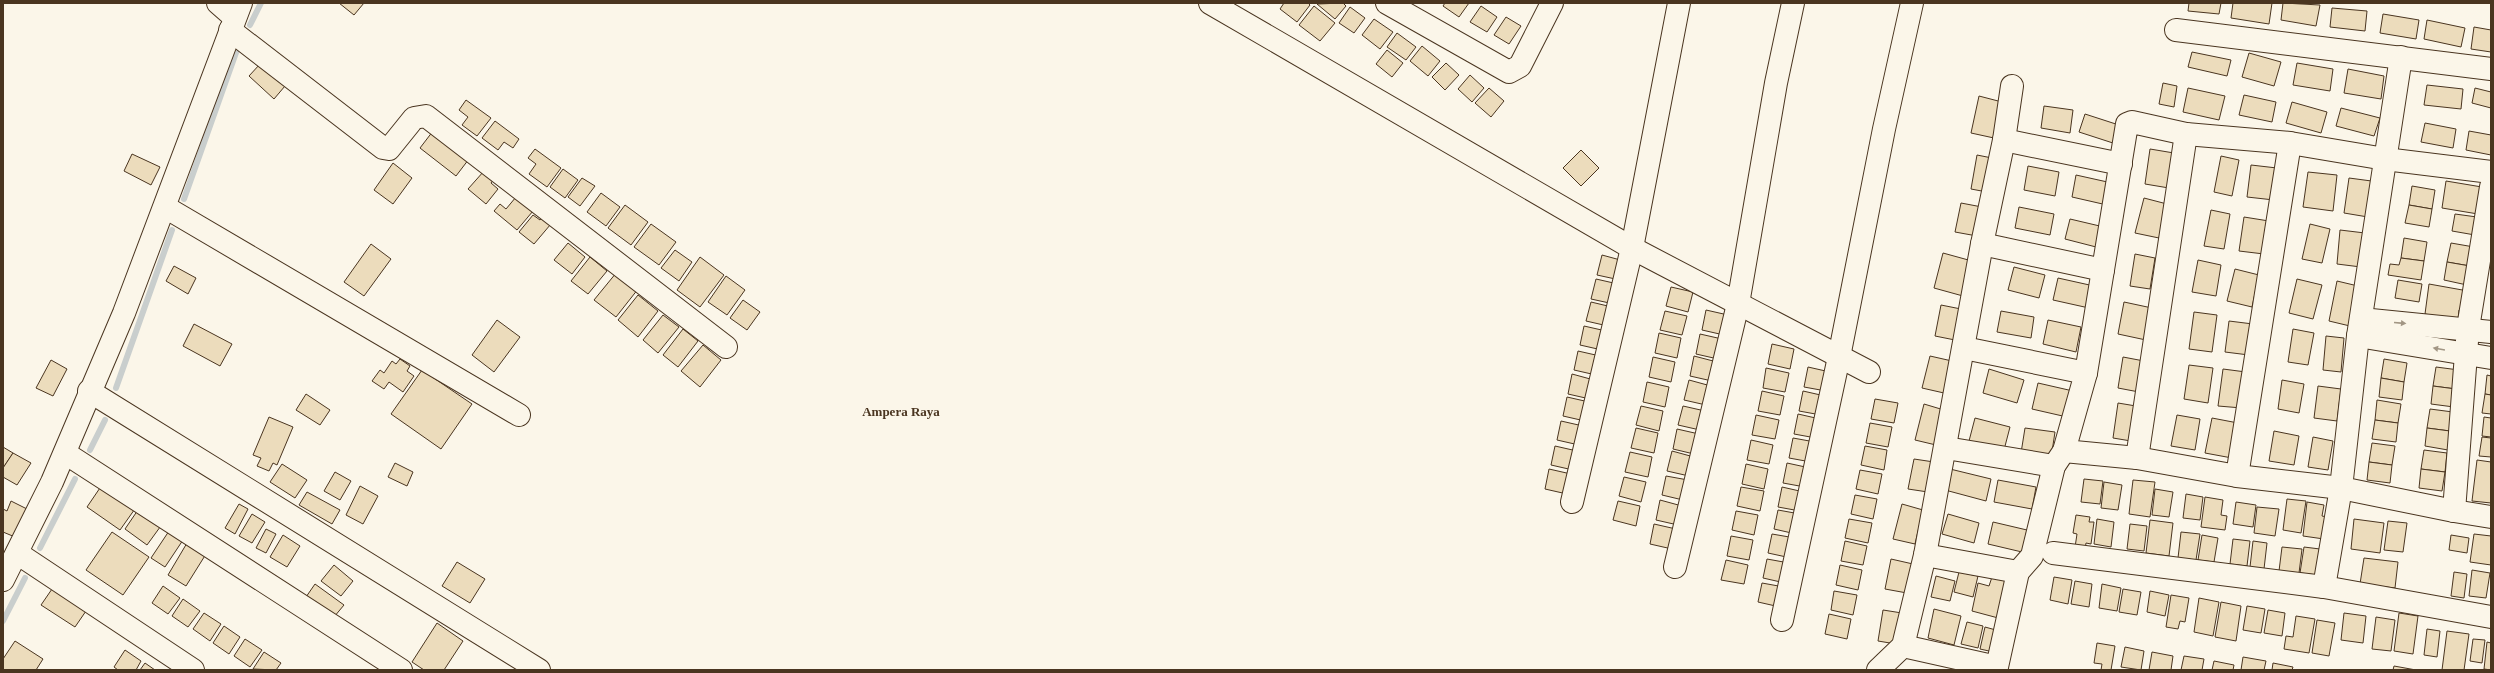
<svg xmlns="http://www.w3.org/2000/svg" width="2494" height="673" font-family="Georgia,serif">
	<rect width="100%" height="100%" fill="#fbf6e9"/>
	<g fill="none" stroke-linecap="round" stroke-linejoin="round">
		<g stroke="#c9cecd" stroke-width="6">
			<polyline points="250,25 261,3"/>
			<polyline points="184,199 238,47"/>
			<polyline points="116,388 172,230"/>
			<polyline points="90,450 105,420"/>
			<polyline points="40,548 75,479"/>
			<polyline points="3,621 25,578"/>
		</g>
	</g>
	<g fill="#ecdcbc" stroke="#4a3520">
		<polygon points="339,3 364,3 354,15"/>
		<polygon points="1284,3 1308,3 1310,5 1297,22 1280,9"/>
		<polygon points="1343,3 1346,6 1335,19 1317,4"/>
		<polygon points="1445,3 1469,3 1459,17 1443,6"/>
		<polygon points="2189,3 2221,3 2219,14 2188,11"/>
		<polygon points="2233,3 2272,3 2269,24 2231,18"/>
		<polygon points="2283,3 2320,5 2316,26 2281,20"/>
		<polygon points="1314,6 1335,23 1320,41 1299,25"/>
		<polygon points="1481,6 1497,17 1487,32 1470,22"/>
		<polygon points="1350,7 1365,18 1354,33 1339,23"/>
		<polygon points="2332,8 2367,11 2365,31 2330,27"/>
		<polygon points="2383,14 2419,20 2416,39 2380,33"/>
		<polygon points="1506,17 1521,26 1509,44 1494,35"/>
		<polygon points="1374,19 1393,32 1380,49 1362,35"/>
		<polygon points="2427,20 2465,28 2461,47 2424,39"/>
		<polygon points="2474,27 2491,30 2491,52 2471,49"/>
		<polygon points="1397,33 1416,47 1406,60 1387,47"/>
		<polygon points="1422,46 1440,61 1428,76 1410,61"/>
		<polygon points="1387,50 1403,63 1392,77 1376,64"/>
		<polygon points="2192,52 2231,60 2227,76 2188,67"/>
		<polygon points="2249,53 2281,62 2274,86 2242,77"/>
		<polygon points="1446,63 1459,75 1445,90 1432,77"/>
		<polygon points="2297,63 2333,69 2330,91 2293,85"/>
		<polygon points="260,64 285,86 274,99 249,76"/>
		<polygon points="2348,69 2384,76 2381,99 2344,93"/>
		<polygon points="1470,75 1484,88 1472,102 1458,89"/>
		<polygon points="2163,83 2177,86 2174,107 2159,104"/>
		<polygon points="2427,85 2463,89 2461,109 2424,105"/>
		<polygon points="1489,88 1504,101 1491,117 1475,103"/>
		<polygon points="2188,88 2225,96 2219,120 2183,112"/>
		<polygon points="2475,88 2491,92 2491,108 2472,103"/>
		<polygon points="2244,95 2276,102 2272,122 2239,115"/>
		<polygon points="1979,96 2002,102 1994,138 1971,133"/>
		<polygon points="466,100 491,118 477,136 462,125 468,117 459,110"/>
		<polygon points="2292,102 2327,112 2321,133 2286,123"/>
		<polygon points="2044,106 2073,110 2070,133 2041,128"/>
		<polygon points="2341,108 2380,118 2374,136 2336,126"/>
		<polygon points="2085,114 2122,126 2116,144 2079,132"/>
		<polygon points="495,121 519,139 513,148 504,142 498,150 482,138"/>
		<polygon points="2425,123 2456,129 2453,148 2421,142"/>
		<polygon points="433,131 472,155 456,176 420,148"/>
		<polygon points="2469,131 2491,135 2491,155 2466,150"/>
		<polygon points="535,149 561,168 547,187 529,174 536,164 528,158"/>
		<polygon points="2150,149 2174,153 2169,188 2145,184"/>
		<polygon points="1581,150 1599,168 1581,186 1563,168"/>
		<polygon points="132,154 160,167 151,185 124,171"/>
		<polygon points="1977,155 1992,158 1987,192 1971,189"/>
		<polygon points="2221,156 2239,160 2232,196 2214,192"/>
		<polygon points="393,163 412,178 393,204 374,190"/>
		<polygon points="2251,165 2277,168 2274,200 2247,197"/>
		<polygon points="2028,166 2059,172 2055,196 2024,190"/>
		<polygon points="563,169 578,180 565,198 550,187"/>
		<polygon points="484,171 494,179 491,183 498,189 486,204 468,189"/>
		<polygon points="2308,172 2337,175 2333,211 2303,207"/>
		<polygon points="2076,175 2112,183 2107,205 2072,197"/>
		<polygon points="582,178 595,186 580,206 568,197"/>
		<polygon points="2349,178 2379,182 2374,218 2344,213"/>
		<polygon points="2446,181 2488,188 2484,215 2442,208"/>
		<polygon points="2412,186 2435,190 2432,209 2409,205"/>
		<polygon points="601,193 620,207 606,226 587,212"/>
		<polygon points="516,197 533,211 517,230 494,211 500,204 506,209"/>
		<polygon points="2144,198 2167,204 2159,238 2135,233"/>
		<polygon points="1961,203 1982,207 1977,236 1955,232"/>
		<polygon points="625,205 648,222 631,245 608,228"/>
		<polygon points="2409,205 2432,209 2429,227 2405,223"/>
		<polygon points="2019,207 2054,214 2050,235 2015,228"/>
		<polygon points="547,210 556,218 534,244 519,232 533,215 540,220"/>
		<polygon points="2211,210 2230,214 2224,249 2204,246"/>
		<polygon points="2455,214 2477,217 2475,235 2452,231"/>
		<polygon points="2244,217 2269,221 2264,254 2239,251"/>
		<polygon points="2070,219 2104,227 2100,248 2065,239"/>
		<polygon points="651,224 676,242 659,265 634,247"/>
		<polygon points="2310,224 2330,229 2322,263 2302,259"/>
		<polygon points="2340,230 2365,233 2361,267 2337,264"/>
		<polygon points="2404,238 2427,242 2424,261 2401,258"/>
		<polygon points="568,243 585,257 572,274 554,260"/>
		<polygon points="2451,243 2474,247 2470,266 2447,262"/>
		<polygon points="371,244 391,259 364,296 344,282"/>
		<polygon points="675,250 692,262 679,281 661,268"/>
		<polygon points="1943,253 1972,261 1963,296 1934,288"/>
		<polygon points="2135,254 2155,258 2150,289 2130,286"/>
		<polygon points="1602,255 1624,261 1620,280 1597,275"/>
		<polygon points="590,257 607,271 588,294 571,281"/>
		<polygon points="700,257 724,275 700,307 677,290"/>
		<polygon points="2401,258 2424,261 2421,280 2388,275 2390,264 2399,265"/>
		<polygon points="2198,260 2221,265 2216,296 2192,292"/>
		<polygon points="2447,262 2470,266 2467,285 2444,280"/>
		<polygon points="174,266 196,278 188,294 166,281"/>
		<polygon points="621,267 642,284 616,317 594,300"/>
		<polygon points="2014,267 2045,275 2039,298 2008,290"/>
		<polygon points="2235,269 2259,275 2252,307 2227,301"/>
		<polygon points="726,276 745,290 727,315 708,302"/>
		<polygon points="2058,278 2094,286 2089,308 2053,300"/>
		<polygon points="1596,279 1618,284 1614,304 1591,299"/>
		<polygon points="2297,279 2322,285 2313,319 2289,313"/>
		<polygon points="2398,280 2422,284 2419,302 2395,298"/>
		<polygon points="2337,281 2358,286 2350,326 2329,321"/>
		<polygon points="2429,284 2468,291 2464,311 2459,310 2458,320 2425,314"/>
		<polygon points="1671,287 1693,292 1688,312 1666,306"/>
		<polygon points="638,295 658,311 638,337 618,320"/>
		<polygon points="743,300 760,312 747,330 730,318"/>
		<polygon points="1591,302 1612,307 1608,326 1586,321"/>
		<polygon points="2124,302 2152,308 2146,340 2118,334"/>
		<polygon points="1941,305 1961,309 1955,340 1935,336"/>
		<polygon points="1706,310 1728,315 1724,335 1702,330"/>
		<polygon points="1665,311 1687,316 1682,335 1660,330"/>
		<polygon points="2001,311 2034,317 2031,338 1997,332"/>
		<polygon points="2194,312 2217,315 2212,352 2189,349"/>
		<polygon points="663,315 679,327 658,353 643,340"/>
		<polygon points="497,320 520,337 494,372 472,355"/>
		<polygon points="2048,320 2081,327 2076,352 2043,344"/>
		<polygon points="2229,321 2253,324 2249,355 2225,352"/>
		<polygon points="194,324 232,344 220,366 183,346"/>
		<polygon points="1584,326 1606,331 1602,350 1580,345"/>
		<polygon points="683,329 698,341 678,367 663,355"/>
		<polygon points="2293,329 2314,333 2308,365 2288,362"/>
		<polygon points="1659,333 1681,338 1677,358 1655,353"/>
		<polygon points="1700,334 1722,339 1718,359 1696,354"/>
		<polygon points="2326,336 2344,338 2341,372 2323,370"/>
		<polygon points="1772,344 1794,349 1790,369 1768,364"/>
		<polygon points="703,345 721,360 700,387 681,371"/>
		<polygon points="1578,351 1600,356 1596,375 1574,370"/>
		<polygon points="1694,356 1717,362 1712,381 1690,376"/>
		<polygon points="1930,356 1952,361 1944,393 1922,388"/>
		<polygon points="1653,357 1675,362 1671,382 1649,377"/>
		<polygon points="2123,357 2144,361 2139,392 2118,388"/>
		<polygon points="400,359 410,366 407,371 414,376 403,392 389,382 384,389 372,381 380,370 384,373 392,361 396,364"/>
		<polygon points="2384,359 2407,363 2404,382 2381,378"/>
		<polygon points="51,360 67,369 53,396 36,388"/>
		<polygon points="2189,365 2213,368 2208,403 2184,399"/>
		<polygon points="1808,367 1830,372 1826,391 1804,387"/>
		<polygon points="2436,367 2459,370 2456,389 2433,386"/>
		<polygon points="1766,368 1789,373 1785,392 1763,388"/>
		<polygon points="1989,369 2024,380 2017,403 1983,393"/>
		<polygon points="2223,369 2246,372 2242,408 2218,406"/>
		<polygon points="422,370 472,404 441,449 391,414"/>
		<polygon points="1572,374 1594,380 1590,399 1568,394"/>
		<polygon points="2487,375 2491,376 2491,395 2485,394"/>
		<polygon points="2381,378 2404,382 2402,400 2379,397"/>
		<polygon points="1689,380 1711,386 1706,405 1684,400"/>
		<polygon points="2282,380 2304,384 2299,413 2278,409"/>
		<polygon points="1647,382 1669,387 1665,407 1643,402"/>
		<polygon points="2038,383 2073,391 2067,417 2032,409"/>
		<polygon points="2318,386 2341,389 2337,421 2314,418"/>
		<polygon points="2433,386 2456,389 2454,407 2431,404"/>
		<polygon points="1762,391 1784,396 1780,415 1758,411"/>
		<polygon points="1803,391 1825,396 1821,415 1799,411"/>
		<polygon points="306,394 330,410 320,425 296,410"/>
		<polygon points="2485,394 2491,395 2491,414 2482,413"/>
		<polygon points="1567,397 1589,402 1585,421 1563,416"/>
		<polygon points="1875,399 1898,403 1894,423 1871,419"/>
		<polygon points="2377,400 2401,404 2398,423 2375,420"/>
		<polygon points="2118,403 2136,406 2131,441 2113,438"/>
		<polygon points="1924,404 1944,410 1936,445 1915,440"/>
		<polygon points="1641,406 1663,411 1659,431 1636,425"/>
		<polygon points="1683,406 1705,411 1700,430 1678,425"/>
		<polygon points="2430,409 2453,412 2450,431 2427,428"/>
		<polygon points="1798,414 1820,419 1816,438 1794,434"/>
		<polygon points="1756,415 1779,420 1775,439 1752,435"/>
		<polygon points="2177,415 2200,419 2195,450 2171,446"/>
		<polygon points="269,417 293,427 277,465 273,463 269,471 257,466 261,458 253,455"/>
		<polygon points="2484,417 2491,418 2491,437 2482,436"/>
		<polygon points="1975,418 2010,427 2004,450 1969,441"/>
		<polygon points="2212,418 2238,423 2232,458 2205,453"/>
		<polygon points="2375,420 2398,423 2396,442 2372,439"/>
		<polygon points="1561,421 1583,426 1579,445 1557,440"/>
		<polygon points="1870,423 1892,427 1888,447 1866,443"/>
		<polygon points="1636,428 1658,433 1654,453 1631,448"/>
		<polygon points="2025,428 2055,432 2051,458 2021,453"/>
		<polygon points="2427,428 2450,431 2448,450 2425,446"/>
		<polygon points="1677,429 1699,434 1694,454 1673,449"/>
		<polygon points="2274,431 2299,436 2294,465 2269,461"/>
		<polygon points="2313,437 2333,441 2328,470 2308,467"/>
		<polygon points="2482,437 2491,438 2491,457 2479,456"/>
		<polygon points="1793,438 1815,442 1811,462 1789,458"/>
		<polygon points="1751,440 1773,445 1769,464 1747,460"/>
		<polygon points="2372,443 2395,446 2392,465 2369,462"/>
		<polygon points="1555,446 1577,451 1573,470 1551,465"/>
		<polygon points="1865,446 1887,450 1884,470 1861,465"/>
		<polygon points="3,447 13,453 3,468"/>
		<polygon points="2424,450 2447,453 2445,472 2421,469"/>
		<polygon points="1672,451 1694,457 1689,476 1667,471"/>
		<polygon points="1630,452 1652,457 1648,477 1625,472"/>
		<polygon points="13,453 31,463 17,485 3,477 3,468"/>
		<polygon points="1914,459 1934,462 1928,492 1908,489"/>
		<polygon points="2477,460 2491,462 2491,503 2472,501"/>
		<polygon points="2369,462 2392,465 2390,483 2367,480"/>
		<polygon points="395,463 413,472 407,486 388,477"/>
		<polygon points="1787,463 1810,468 1805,487 1783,483"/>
		<polygon points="282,464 307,480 295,498 270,482"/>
		<polygon points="1746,464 1768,469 1764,489 1742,484"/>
		<polygon points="1549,469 1571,474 1567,494 1545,489"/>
		<polygon points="1950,469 1991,479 1986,501 1945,490"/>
		<polygon points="2421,469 2445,472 2442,491 2419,488"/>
		<polygon points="1860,470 1882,474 1878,494 1856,489"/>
		<polygon points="335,472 351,481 340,500 324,491"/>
		<polygon points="1666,476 1688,480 1683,500 1662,495"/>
		<polygon points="1624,477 1646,482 1641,502 1619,496"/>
		<polygon points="2084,479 2103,481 2100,504 2081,502"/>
		<polygon points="1998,480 2036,487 2032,509 1994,502"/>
		<polygon points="2133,480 2155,482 2150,517 2129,514"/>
		<polygon points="104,482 137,506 120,530 87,507"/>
		<polygon points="2104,482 2122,485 2118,510 2101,508"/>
		<polygon points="360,486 378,496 363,524 346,515"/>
		<polygon points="1741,487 1764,491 1760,511 1737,506"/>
		<polygon points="1782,487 1804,492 1800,511 1778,507"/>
		<polygon points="2155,489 2173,492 2169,517 2152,515"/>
		<polygon points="307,492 340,510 332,524 299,505"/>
		<polygon points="2186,494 2203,497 2200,520 2183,518"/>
		<polygon points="1855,495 1877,499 1873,519 1851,514"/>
		<polygon points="2205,497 2223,500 2221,515 2227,516 2225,530 2201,527"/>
		<polygon points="2287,499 2306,501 2301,533 2283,530"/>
		<polygon points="1660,500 1682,506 1678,525 1656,520"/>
		<polygon points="11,501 27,509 15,537 3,532 3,509 7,511"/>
		<polygon points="1618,501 1640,506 1636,526 1613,520"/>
		<polygon points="2236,502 2256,505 2253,527 2233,524"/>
		<polygon points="2307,502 2324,505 2322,516 2327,517 2324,539 2303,536"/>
		<polygon points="239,504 248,509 235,534 225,528"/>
		<polygon points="1902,504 1923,510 1915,544 1893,539"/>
		<polygon points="140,507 163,523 147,545 125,529"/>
		<polygon points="2257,507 2279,509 2275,536 2254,533"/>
		<polygon points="1778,510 1800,514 1796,534 1774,529"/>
		<polygon points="1736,511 1758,515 1754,535 1732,530"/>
		<polygon points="252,514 265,522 252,543 239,536"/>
		<polygon points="1948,514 1979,523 1974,543 1942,534"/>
		<polygon points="2076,515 2090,517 2089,522 2094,522 2091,544 2086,543 2084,556 2074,554 2077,534 2073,533"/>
		<polygon points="1849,519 1872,523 1868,543 1845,538"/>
		<polygon points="2097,519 2114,522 2111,547 2094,544"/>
		<polygon points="2354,519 2384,523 2380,553 2351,549"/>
		<polygon points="2150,520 2173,523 2169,556 2146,553"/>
		<polygon points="2388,521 2407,523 2403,552 2384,550"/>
		<polygon points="1993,522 2027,530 2022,552 1988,544"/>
		<polygon points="1654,524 1676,529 1672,549 1650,544"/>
		<polygon points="2130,524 2147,526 2144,551 2127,549"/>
		<polygon points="171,528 185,537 165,567 151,558"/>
		<polygon points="266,529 276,534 266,553 256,548"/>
		<polygon points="112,532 149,557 123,595 86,570"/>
		<polygon points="2181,532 2200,534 2196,560 2178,558"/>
		<polygon points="1772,534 1795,538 1791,558 1768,553"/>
		<polygon points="2474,534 2491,536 2491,565 2470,562"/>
		<polygon points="283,535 300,546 287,567 270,557"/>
		<polygon points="2202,535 2218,538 2214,562 2198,560"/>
		<polygon points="2451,535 2469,538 2467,553 2449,550"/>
		<polygon points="1731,536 1753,540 1749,560 1727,556"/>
		<polygon points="2233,539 2250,541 2247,566 2230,564"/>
		<polygon points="1845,541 1867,546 1863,565 1841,561"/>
		<polygon points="2253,541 2267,543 2264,569 2250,567"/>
		<polygon points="187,543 206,554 186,586 168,575"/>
		<polygon points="2282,547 2302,549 2299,573 2279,571"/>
		<polygon points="2304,547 2320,549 2317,575 2300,573"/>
		<polygon points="2364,558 2398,562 2395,588 2360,584"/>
		<polygon points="1767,559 1789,563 1785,583 1763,578"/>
		<polygon points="1891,559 1913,564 1907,593 1885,589"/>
		<polygon points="1726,560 1748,565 1744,584 1721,580"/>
		<polygon points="457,562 485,579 470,603 442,586"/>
		<polygon points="334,565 353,581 341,596 321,581"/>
		<polygon points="1840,565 1862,570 1858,590 1836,585"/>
		<polygon points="2472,570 2490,573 2486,598 2469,596"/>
		<polygon points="1959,572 1978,576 1973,597 1954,592"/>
		<polygon points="2454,572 2467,574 2464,598 2451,596"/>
		<polygon points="1993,574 2012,579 2002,619 1972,611 1978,583 1989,586"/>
		<polygon points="1936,576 1955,581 1950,601 1931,597"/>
		<polygon points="2054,577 2072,580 2068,604 2050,600"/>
		<polygon points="2075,581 2092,584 2089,607 2071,604"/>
		<polygon points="1762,583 1784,587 1780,607 1758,602"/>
		<polygon points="315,584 344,605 334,617 306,597"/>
		<polygon points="2102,584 2121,588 2117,611 2099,608"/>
		<polygon points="163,586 180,598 168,614 152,603"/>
		<polygon points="52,589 86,611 75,627 41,605"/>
		<polygon points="2123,589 2141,592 2137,615 2119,612"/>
		<polygon points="1834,591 1857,595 1853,615 1831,610"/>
		<polygon points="2150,591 2169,595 2165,616 2147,612"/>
		<polygon points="2171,595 2189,598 2185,622 2180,621 2178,629 2166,627"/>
		<polygon points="2199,598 2219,602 2213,636 2194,632"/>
		<polygon points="183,599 200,611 188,627 172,616"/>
		<polygon points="2221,602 2241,606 2236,641 2215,637"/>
		<polygon points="2247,606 2265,609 2261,633 2243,630"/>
		<polygon points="1934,609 1961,616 1954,645 1928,638"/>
		<polygon points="1883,610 1902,613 1896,644 1878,641"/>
		<polygon points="2268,610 2285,613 2282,636 2264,633"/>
		<polygon points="204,613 221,624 210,641 193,629"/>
		<polygon points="2344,613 2366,616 2363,643 2341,640"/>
		<polygon points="2399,613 2418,616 2413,654 2394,651"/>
		<polygon points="1829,614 1851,619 1847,639 1825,634"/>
		<polygon points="2296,616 2315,619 2309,653 2284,649 2286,636 2293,637"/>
		<polygon points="2376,617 2395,620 2391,651 2372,649"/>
		<polygon points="2317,620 2335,623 2329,656 2312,653"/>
		<polygon points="1967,622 1983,626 1978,648 1961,644"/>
		<polygon points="437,623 463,641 444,670 424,670 412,662"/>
		<polygon points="224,626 240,637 229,654 213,643"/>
		<polygon points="1985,627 2003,632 1998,653 1980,649"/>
		<polygon points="2427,629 2440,631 2437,657 2424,655"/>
		<polygon points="2447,631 2469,634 2464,670 2442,670"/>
		<polygon points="245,639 262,650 250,667 234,656"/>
		<polygon points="2473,639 2485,640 2482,663 2470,661"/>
		<polygon points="15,641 43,659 36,670 3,670 3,659"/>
		<polygon points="2487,642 2491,643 2491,670 2484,669"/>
		<polygon points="2097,643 2115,646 2111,670 2101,670 2102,664 2094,663"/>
		<polygon points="2125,647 2144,651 2141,670 2121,667"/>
		<polygon points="125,650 141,661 136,670 118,670 114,667"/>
		<polygon points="264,652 281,663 276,670 253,669"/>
		<polygon points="2152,652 2173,656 2171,670 2149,670"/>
		<polygon points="2184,656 2204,659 2202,670 2181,670"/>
		<polygon points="2243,657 2266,661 2264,670 2241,670"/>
		<polygon points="2214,661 2234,665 2233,670 2212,670"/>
		<polygon points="145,663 155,670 140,670"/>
		<polygon points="2273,663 2293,667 2292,670 2272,670"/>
		<polygon points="2394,666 2416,670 2393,670"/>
	</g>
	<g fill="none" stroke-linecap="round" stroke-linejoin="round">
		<g stroke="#4a3520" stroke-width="24">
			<g id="minor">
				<polyline points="218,3 234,17"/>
				<polyline points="1210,3 1632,248 1869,372"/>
				<polyline points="1387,3 1509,72 1520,66 1552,3"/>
				<polyline points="230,30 383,148 389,149 414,118 426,116 726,347"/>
				<polyline points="2176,30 2491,69"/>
				<polyline points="2004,140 2121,164"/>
				<polyline points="165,207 519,415"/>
				<polyline points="1982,244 2103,270"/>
				<polyline points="2361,319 2491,332"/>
				<polyline points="2358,336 2491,358"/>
				<polyline points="1964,348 2086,373"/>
				<polyline points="89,391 539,670"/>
				<polyline points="1946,448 2054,466"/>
				<polyline points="2064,451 2137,458 2237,476 2341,488 2454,511 2491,517"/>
				<polyline points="65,453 401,670"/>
				<polyline points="2137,458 2186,134"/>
				<polyline points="2237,476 2290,143"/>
				<polyline points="1572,502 1632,248 1679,3"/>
				<polyline points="2454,511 2468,328 2491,187"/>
				<polyline points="17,553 193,670"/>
				<polyline points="2053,553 2324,587 2491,617"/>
				<polyline points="1925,555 2018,572"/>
				<polyline points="1675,567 1738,304 1776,83 1793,3"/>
				<polyline points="3,580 52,482 124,313 241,3"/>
				<polyline points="2324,587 2341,488 2358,336 2401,57"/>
				<polyline points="1782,620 1839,357 1884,129 1912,3"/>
				<polyline points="1903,646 1997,667 2018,572 2032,556 2054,466 2064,451 2086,373 2127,124 2132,122 2186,134 2290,143 2385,159 2491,172"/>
				<polyline points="1878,670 1903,646 1925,555 1982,244 2004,140 2012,86"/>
			</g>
		</g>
		<use href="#minor" stroke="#fbf6e9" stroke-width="22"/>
	</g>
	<defs><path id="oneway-solid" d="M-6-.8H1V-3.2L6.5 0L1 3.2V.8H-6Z"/></defs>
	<g fill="#a29684">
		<use href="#oneway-solid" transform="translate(2400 323) rotate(5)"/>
		<use href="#oneway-solid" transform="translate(2439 349) rotate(-170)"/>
	</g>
	<g text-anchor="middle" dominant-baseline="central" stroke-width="3" stroke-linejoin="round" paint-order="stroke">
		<g font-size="13" font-weight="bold" fill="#4a3520" stroke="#fbf6e9">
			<text x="901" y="411">Ampera Raya</text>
		</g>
	</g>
	<rect width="2494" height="673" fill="none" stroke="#4a3520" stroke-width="8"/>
</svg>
